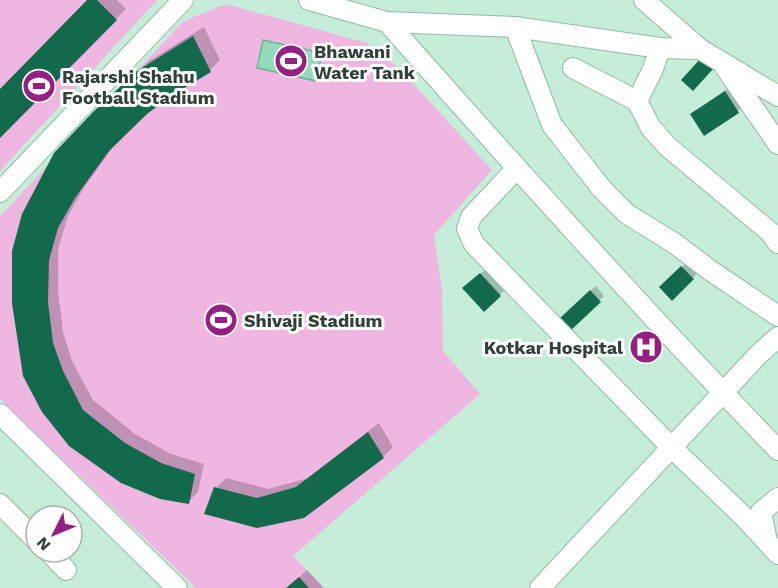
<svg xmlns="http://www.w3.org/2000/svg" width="778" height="588" font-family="'Work Sans',sans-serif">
	<rect width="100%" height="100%" fill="#c6ecda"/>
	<g fill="#efb6e1">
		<polygon points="0,0 157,0 0,171"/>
		<polygon points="226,4 367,43 399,68 492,170 434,235 442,290 443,351 480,394 293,556 324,588 196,588 0,399 0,216 184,21"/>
	</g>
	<polygon fill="#8fddba" stroke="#73ae93" stroke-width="1.5" points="263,40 322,53 316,81 257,68"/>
	<g fill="#0003">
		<polygon points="89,0 117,0 126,9 0,136 0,92"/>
		<polygon points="204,27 220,60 210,70 146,112 118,140 85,186 68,216 58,249 58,291 63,332 72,361 93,400 135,434 171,454 204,464 198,492 188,502 121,482 14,303 105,102 149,61"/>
		<polygon points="730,87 743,107 705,134 692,114"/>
		<polygon points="687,262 698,273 672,298 661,287"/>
		<polygon points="486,269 505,290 484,309 465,288"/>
		<polygon points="596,286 604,296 569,329 560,320"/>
		<polygon points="654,330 662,338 643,358 634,350"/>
		<polygon points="379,423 393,447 383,457 303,516 216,488 226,478 268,489 308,478"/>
		<polygon points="307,570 324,588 288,588"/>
	</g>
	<g fill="#12694c">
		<polygon points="87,0 97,0 117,20 0,138 0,89"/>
		<polygon points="193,36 211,72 171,96 147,114 109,151 75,198 58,228 49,260 48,302 53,343 63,371 83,410 125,443 161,463 195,474 189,504 160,499 121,483 69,446 42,412 23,376 12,303 12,251 22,214 54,153 93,112 137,71"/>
		<polygon points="701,58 713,69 693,91 681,80"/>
		<polygon points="725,91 739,113 704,136 690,114"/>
		<polygon points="681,266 694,279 672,301 659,287"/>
		<polygon points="480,273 501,296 484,312 462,288"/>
		<polygon points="590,290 601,302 569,332 558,320"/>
		<polygon points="648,334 659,344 643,360 632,350"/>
		<polygon points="368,432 384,458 304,518 257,528 204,514 214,487 257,498 296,487"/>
		<polygon points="299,577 309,588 286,588"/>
	</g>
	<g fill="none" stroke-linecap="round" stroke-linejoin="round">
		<g stroke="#95b9a8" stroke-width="22">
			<g id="minor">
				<polyline points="309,0 387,22 515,27 660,48 700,49"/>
				<polyline points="644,0 700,49 778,96"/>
				<path d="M 387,22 C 515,167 644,311 778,450"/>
				<polyline points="515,27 552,125 602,189 627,214 674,243 711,271 778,316"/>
				<polyline points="725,67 778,144"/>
				<polyline points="573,68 637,101 651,128 667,146 770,232 778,243"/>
				<polyline points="637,101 653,69 660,48"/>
				<polyline points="517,168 471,217 467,229 474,244 671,447 743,516 778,554"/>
				<polyline points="0,192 183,0"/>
				<polyline points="0,414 177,588"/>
				<polyline points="0,504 36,540"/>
				<polyline points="767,541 761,512 778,498"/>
				<polyline points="49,552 66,570"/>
				<polyline points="540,588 758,355 778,337"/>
			</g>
		</g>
		<use href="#minor" stroke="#fff" stroke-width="20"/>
	</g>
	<defs>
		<g id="stadium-disc" transform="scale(1.725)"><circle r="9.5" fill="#922181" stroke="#fff"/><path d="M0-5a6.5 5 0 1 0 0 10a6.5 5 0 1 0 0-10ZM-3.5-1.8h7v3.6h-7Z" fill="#fff"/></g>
		<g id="hospital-disc" transform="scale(1.725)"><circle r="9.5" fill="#922181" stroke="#fff"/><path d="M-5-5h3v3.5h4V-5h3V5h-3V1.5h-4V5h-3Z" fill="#fff"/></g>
	</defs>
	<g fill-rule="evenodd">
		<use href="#stadium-disc" x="291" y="61"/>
		<use href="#stadium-disc" x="39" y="86"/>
		<use href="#stadium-disc" x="221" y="320"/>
		<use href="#hospital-disc" x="646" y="347"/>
	</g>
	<g text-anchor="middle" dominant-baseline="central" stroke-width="6" stroke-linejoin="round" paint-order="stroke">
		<g font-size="18" font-weight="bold" fill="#314039" stroke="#fff" text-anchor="start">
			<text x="314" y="51">Bhawani<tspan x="314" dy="21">Water Tank</tspan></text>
			<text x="62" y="76">Rajarshi Shahu<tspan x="62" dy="21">Football Stadium</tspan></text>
			<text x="244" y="320">Shivaji Stadium</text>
			<text x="623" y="347" text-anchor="end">Kotkar Hospital</text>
		</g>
	</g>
	<g transform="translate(54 534) rotate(227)"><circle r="28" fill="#ffffff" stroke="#adb3b0" stroke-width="1.5"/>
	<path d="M0-4.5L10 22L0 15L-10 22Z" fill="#922181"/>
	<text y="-9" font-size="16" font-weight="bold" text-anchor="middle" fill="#314039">N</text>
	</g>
</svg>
